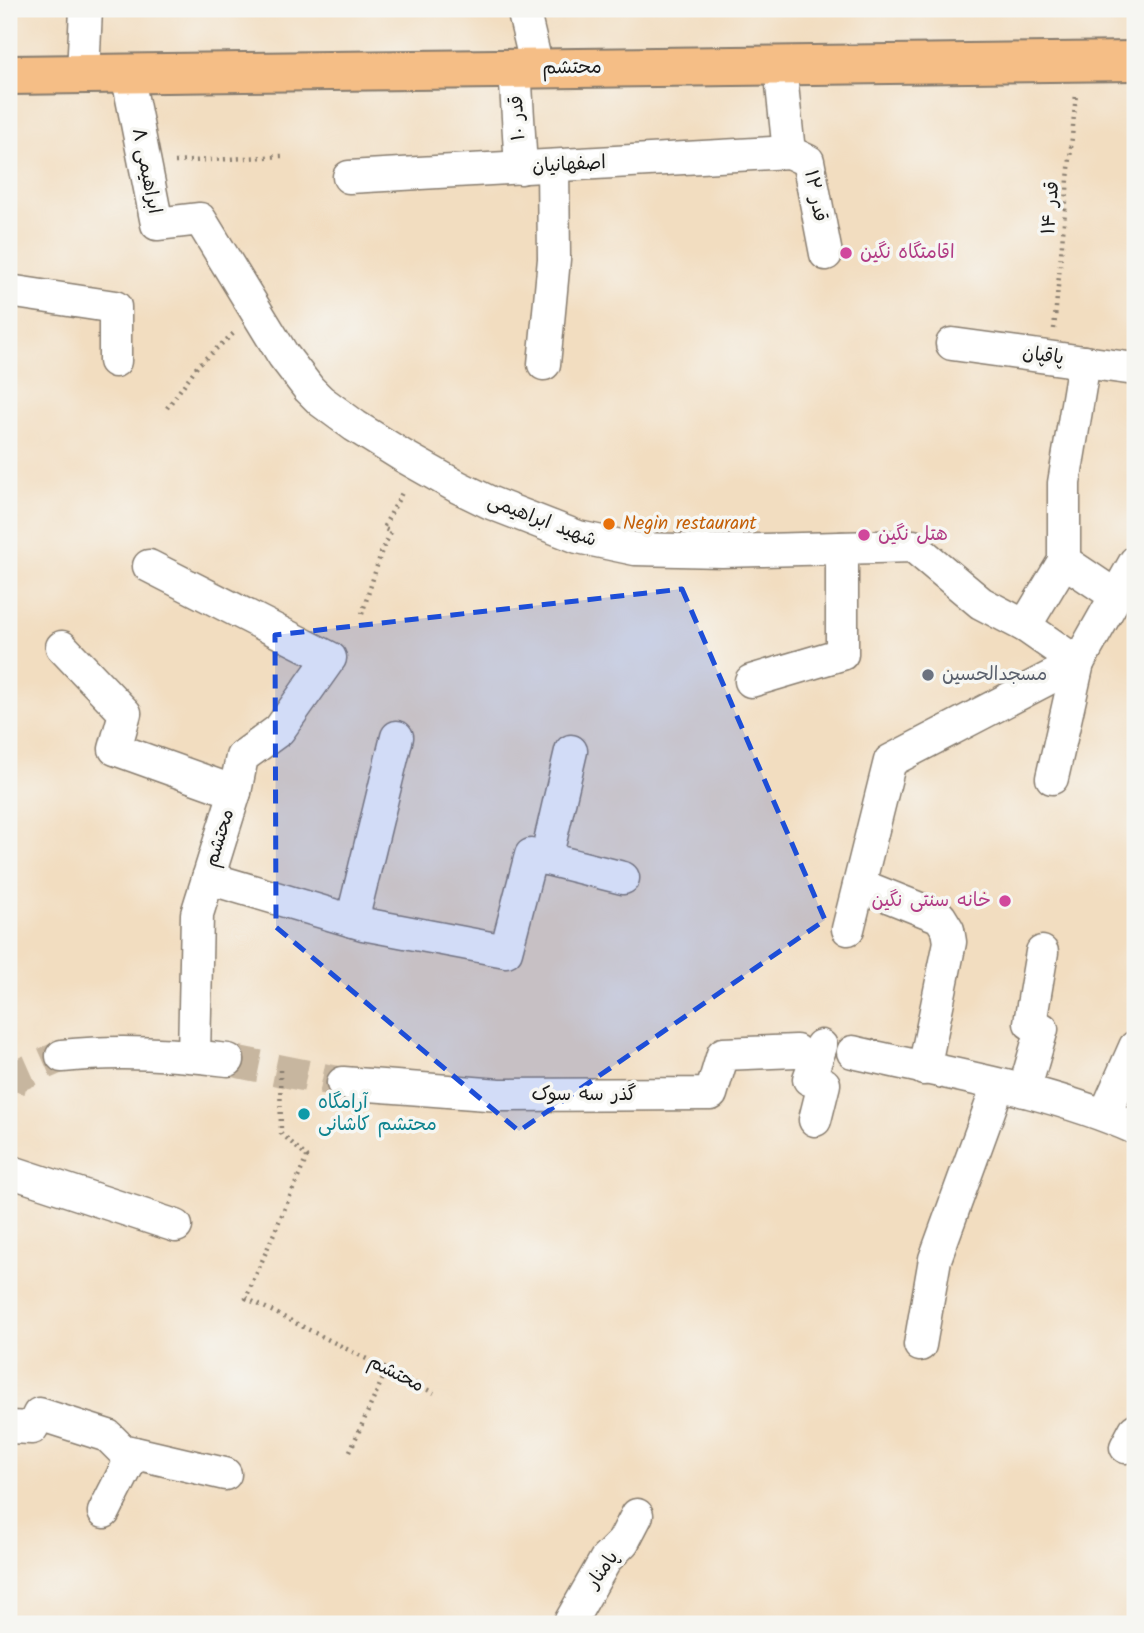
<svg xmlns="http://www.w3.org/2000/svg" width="1144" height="1633" font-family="Kalam,'Playpen Sans Arabic',sans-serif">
	<rect width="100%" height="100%" fill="#f6f6f2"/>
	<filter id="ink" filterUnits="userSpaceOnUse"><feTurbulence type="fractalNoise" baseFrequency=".0143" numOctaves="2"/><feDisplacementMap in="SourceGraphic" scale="14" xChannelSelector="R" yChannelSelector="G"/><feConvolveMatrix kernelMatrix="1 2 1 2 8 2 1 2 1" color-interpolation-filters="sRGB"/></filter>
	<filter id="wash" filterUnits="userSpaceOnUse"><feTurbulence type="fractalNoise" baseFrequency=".00686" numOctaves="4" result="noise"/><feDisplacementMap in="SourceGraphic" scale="28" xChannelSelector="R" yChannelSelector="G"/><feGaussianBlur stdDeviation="1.57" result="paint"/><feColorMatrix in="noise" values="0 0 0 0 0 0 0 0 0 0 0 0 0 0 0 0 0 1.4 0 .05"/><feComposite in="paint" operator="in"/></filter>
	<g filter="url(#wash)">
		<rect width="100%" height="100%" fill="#f2ddc0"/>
	</g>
	<g filter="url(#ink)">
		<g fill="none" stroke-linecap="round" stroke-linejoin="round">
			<g stroke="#c7b69f" stroke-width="32" stroke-dasharray="32 16" stroke-linecap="butt">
				<polyline points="228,1060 343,1083"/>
				<polyline points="9,1090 12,1078 62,1056"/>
			</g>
			<g stroke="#877c6e" stroke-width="35">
				<g id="minor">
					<polyline points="523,9 537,68"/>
					<polyline points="780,66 789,152 808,161 826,254"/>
					<polyline points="515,68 521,168"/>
					<polyline points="127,73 157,224 200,219 283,355 309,389 321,401 355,426 403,456 458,487 491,503 578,537 635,549 722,551 913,546 981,603 1025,626 1078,663 1135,562"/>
					<polyline points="83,74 86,9"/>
					<polyline points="349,177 789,152"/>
					<polyline points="9,291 115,307 115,361"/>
					<polyline points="952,344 1135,369"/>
					<polyline points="544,364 554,259 553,166"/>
					<polyline points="1064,561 1116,596"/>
					<polyline points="149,566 330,658 279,730 242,757 235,792"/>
					<polyline points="1025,626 1064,561 1064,483 1084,362"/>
					<polyline points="62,647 125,713 115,749 235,792 197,914 194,1056"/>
					<polyline points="751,681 842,654 842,548"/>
					<polyline points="1052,778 1078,663"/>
					<polyline points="546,859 571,751"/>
					<polyline points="208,878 363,924 506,951 531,855 623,878"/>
					<polyline points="860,885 940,917 948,930 950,942 924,1069"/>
					<polyline points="352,921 397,737"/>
					<polyline points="848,929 890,761 1078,663"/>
					<path d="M 853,1052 C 946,1074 1047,1089 1135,1128"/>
					<path d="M 62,1056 C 118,1050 172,1053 228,1060"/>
					<polyline points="343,1083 500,1095 711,1094 723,1054 796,1051"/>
					<polyline points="1024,1091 1042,1029 1030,1023 1042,952"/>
					<polyline points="1105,1115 1135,1047"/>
					<polyline points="815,1120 824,1084 809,1079 821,1046"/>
					<polyline points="9,1171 176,1226"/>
					<polyline points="920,1345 935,1259 998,1086"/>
					<polyline points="9,1427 32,1428 39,1414 108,1436 122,1450 225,1474"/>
					<polyline points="1126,1447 1135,1430"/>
					<polyline points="104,1512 134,1453"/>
					<polyline points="569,1624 606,1559 623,1542 637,1515"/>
				</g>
			</g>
			<g stroke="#877c6e" stroke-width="42">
				<polyline id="major" points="9,75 1135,61"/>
			</g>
			<g stroke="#877c6e" stroke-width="4.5" stroke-dasharray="2 5" stroke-linecap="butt">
				<polyline points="175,162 282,156"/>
				<polyline points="1054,329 1076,94"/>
				<polyline points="167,408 199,364 234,333"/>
				<polyline points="362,614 381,553 391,532 383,528 403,491"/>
				<polyline points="280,1070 281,1133 307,1157 246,1298 434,1393"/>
				<polyline points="350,1451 387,1369"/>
			</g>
			<use href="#minor" stroke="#fff" stroke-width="32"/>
			<use href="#major" stroke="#f5be86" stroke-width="38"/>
		</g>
	</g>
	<path fill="#1d4ed8" fill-opacity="0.2" stroke="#1d4ed8" stroke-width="5" stroke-dasharray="14 9" stroke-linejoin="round" d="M 682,589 L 825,920 L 519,1131 L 276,927 L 275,635 Z"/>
	<g fill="#d1479c" stroke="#f6f6f2" stroke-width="2.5">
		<circle cx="846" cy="253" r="7"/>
		<circle cx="864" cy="535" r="7"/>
		<circle cx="1005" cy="901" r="7"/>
	</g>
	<circle fill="#e8710a" stroke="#f6f6f2" stroke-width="2.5" cx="609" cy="524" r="7"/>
	<circle fill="#6b7280" stroke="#f6f6f2" stroke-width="2.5" cx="928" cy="675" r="7"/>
	<circle fill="#0f9aa8" stroke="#f6f6f2" stroke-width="2.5" cx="304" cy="1114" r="7"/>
	<g text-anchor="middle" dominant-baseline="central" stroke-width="7" stroke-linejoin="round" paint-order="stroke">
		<g font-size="19" fill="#1c1c1c" stroke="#f6f6f2">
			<text transform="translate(572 68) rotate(-1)">محتشم</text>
			<text transform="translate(518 118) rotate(-93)">قدر ۱۰</text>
			<text transform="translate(569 165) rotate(-3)">اصفهانیان</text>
			<text transform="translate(146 171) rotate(79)">ابراهیمی ۸</text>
			<text transform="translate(815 196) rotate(79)">قدر ۱۲</text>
			<text transform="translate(1051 208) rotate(-85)">قدر ۱۴</text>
			<text transform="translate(1043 356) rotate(8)">پاقپان</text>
			<text transform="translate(542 521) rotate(21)">شهید ابراهیمی</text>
			<text transform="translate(220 838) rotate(-73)">محتشم</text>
			<text x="584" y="1095">گذر سه سوک</text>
			<text transform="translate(396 1374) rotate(27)">محتشم</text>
			<text transform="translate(603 1570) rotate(-55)">پامنار</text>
		</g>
		<g font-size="19" fill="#b23c85" stroke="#f6f6f2" text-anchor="start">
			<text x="860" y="253">اقامتگاه نگین</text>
			<text x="878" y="535">هتل نگین</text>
			<text x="991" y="901" text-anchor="end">خانه سنتی نگین</text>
		</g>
		<g font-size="19" fill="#c56008" stroke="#f6f6f2" text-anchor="start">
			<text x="623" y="524">Negin restaurant</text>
		</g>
		<g font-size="19" fill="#5b616d" stroke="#f6f6f2" text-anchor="start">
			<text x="942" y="675">مسجدالحسین</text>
		</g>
		<g font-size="19" fill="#0d838f" stroke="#f6f6f2" text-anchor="start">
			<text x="318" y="1103">آرامگاه<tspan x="318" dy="22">محتشم کاشانی</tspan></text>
		</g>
	</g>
	<rect width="1144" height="1633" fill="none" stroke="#f6f6f2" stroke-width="35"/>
</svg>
